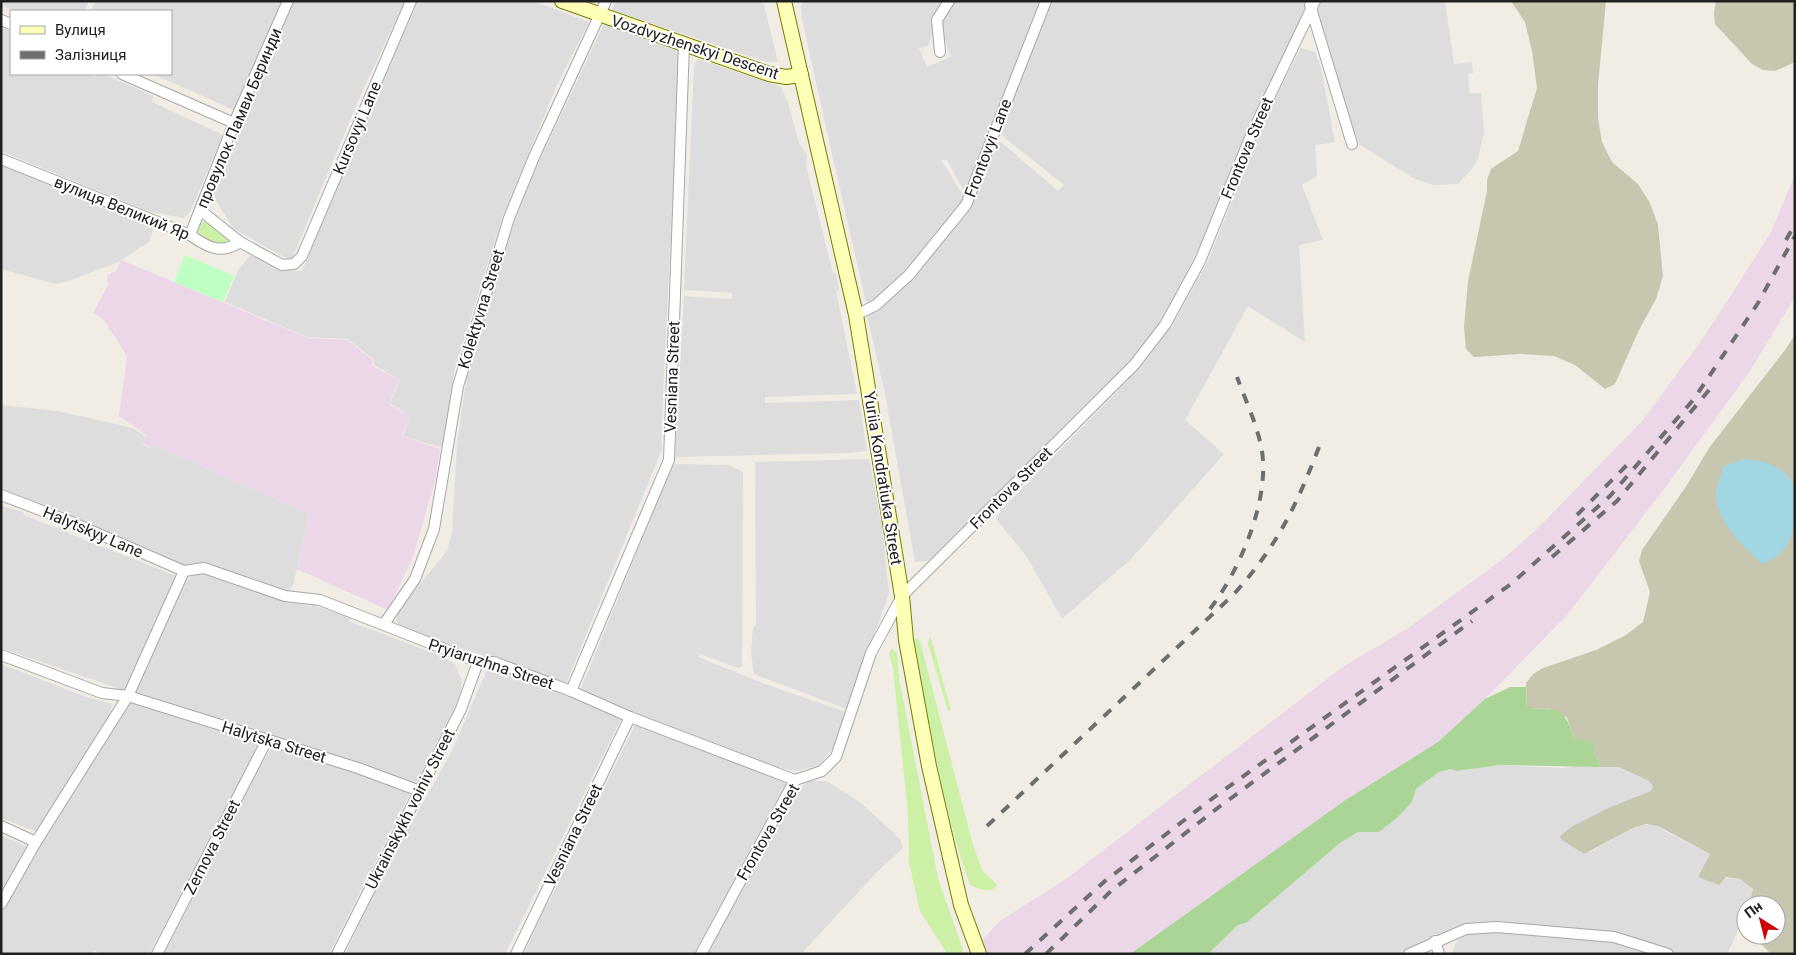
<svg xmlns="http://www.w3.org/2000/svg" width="1796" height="955" font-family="Roboto,sans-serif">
	<rect width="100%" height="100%" fill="#f1ede5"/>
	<g fill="#dedddd">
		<polygon points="1,1 89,1 84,11 14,11 1,5"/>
		<polygon points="95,1 284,1 234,110 153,74 171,74 171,11 91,11"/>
		<polygon points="294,1 405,1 361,94 291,261 234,229 216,201 214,192 258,86 256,85 259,78 261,79"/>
		<polygon points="417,1 533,1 589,22 556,87 502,218 455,368 443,445 439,447 403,436 410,417 390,403 400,380 374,365 373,359 348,339 307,337 225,302 238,270 251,255 280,270 302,271"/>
		<polygon points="616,1 763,1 778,62 767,62 612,10"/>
		<polygon points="803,1 943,1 934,15 935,25 928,46 919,48 927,67 951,57 939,25 955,1 1042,1 968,189 964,191 947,160 941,160 965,198 961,204 907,274 873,303 866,302 835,167 802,19 801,7"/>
		<polygon points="1050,1 1304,1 1305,7 1203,240 1161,323 1129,362 997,495 988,501 936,556 926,561 915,562 885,394 867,315 911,278 968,209 996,143 1001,142 1058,191 1064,185 1000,134 1013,100 1013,94"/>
		<polygon points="1321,1 1445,1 1454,64 1472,62 1473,73 1468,74 1470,93 1481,93 1484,133 1478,159 1472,169 1458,184 1434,185 1415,179 1360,145 1341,103 1317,12"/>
		<polygon points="604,24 680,49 661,435 662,449 566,684 405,629 397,623 397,612 447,551 452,533 457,445 467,374 494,280 527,187"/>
		<polygon points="1,26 11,31 11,74 88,74 96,77 97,74 104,74 153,96 152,102 223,135 190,212 184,218 147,211 1,151"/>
		<polygon points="1301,48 1315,52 1321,68 1335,142 1315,145 1317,176 1302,185 1323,240 1299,245 1305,342 1248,306 1185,420 1224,454 1131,559 1062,619 1027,557 996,519 1002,509 1136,372 1171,328 1208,261 1267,114"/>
		<polygon points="698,59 781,87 788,103 799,143 807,155 806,166 833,273 836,273 839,289 836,290 857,394 765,397 765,403 859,400 867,451 850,453 675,457 684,296 732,299 732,293 684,290 694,66"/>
		<polygon points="1,165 155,225 149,242 118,262 69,281 55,284 1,269"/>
		<polygon points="1,405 58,411 133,428 145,436 143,445 150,448 153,444 309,514 293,586 288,592 204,564 186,566 62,511 1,489"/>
		<polygon points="869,459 882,526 889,594 867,654 849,710 754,674 751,653 753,627 756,625 755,462"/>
		<polygon points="673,464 729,465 743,472 742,666 738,668 700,654 698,657 765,684 849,713 839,741 819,765 796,771 754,762 580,691"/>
		<polygon points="1,506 24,512 23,515 57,528 58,527 68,530 67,533 179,577 126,691 1,648"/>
		<polygon points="203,571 311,607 312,605 339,614 341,612 351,615 349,621 443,657 455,664 462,680 460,697 416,783 403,781 133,693 184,584 194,573"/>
		<polygon points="1,664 89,698 113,704 107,721 40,833 1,818"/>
		<polygon points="489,665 556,687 621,719 505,954 346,952 383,874 451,753"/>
		<polygon points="130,700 261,742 149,954 106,954 95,951 90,954 1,954 1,915 17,883"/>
		<polygon points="635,725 790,782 698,954 524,954 547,902 549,902"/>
		<polygon points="273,746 365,774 411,792 329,954 164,954 259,768"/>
		<polygon points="1500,765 1564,768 1581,765 1619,767 1649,781 1653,786 1651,791 1608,808 1573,826 1590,852 1635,827 1653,824 1658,826 1668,833 1711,854 1698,877 1740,879 1753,889 1749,905 1746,905 1746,914 1727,954 1677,954 1659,946 1464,925 1398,954 1208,954 1238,925 1246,923 1340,843 1358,832 1379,832 1397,818 1412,802 1416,789 1439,772 1451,769 1456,771"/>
		<polygon points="809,781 827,781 861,803 900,839 903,848 877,872 801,954 705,954 770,832 797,791"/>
		<polygon points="1,835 31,849 1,898"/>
		<polygon points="1498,930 1613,941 1660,954 1452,954 1455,944 1463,934"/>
	</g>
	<g fill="#ebd7e8">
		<polygon points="1795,175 1795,297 1748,374 1664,489 1567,615 1485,699 1438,742 1344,801 1130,954 969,954 1000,921 1066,879 1344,666 1407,629 1503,559 1537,529 1643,420 1704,337 1770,234"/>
		<polygon points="121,260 308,338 348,340 372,360 373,366 399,380 389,404 410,417 402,436 440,449 435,481 413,557 388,610 297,569 309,514 153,444 150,447 143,444 146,435 119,416 127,356 103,319 93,313 108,285 107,275 116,271"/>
	</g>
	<g fill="#c7c7b0">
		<polygon points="1511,1 1606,1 1598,85 1598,119 1602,142 1612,162 1638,184 1650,203 1658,225 1663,276 1656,299 1639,330 1615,384 1605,389 1575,365 1554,356 1520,354 1474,357 1466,349 1464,327 1468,281 1487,191 1487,180 1491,169 1518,151 1537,88 1532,51 1525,22"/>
		<polygon points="1716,1 1795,1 1795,62 1775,71 1763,70 1752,64 1715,24 1714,12"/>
		<polygon points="1795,335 1795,954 1771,954 1752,935 1776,935 1776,905 1749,905 1753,889 1740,879 1726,877 1719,885 1698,877 1710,854 1658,826 1647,824 1635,827 1584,854 1562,840 1560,836 1573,826 1608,808 1651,791 1653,786 1649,781 1619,767 1601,767 1594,753 1583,742 1574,738 1567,718 1549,709 1527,708 1526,683 1533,674 1543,668 1596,650 1626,635 1643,622 1650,592 1639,561 1642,550 1687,485 1709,448 1785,350"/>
	</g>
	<g fill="#cdf0a7">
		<polygon points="206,220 233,241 222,247 199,237 198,226"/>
		<polygon points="930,637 932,642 951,710 948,711 928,644"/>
		<path d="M 917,638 L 920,641 L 973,845 L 982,870 L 997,885 L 992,890 L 982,890 L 970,885 C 942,807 929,721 914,640 Z"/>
		<polygon points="892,648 897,654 899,678 938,878 963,950 962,954 947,954 920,911 909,863 908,815 893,668 889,653"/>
	</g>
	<path fill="#aad596" d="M 1510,687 L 1526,687 L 1527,708 C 1557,710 1564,706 1574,738 L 1594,743 L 1594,753 L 1601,767 L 1500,765 L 1456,771 L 1451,769 L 1439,772 L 1416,789 L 1412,802 L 1397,818 L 1379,832 L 1358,832 L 1340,843 L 1246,923 L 1238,925 L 1208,954 L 1130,954 L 1344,801 L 1438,742 L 1485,699 Z"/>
	<polygon fill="#bfffc3" points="185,255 234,276 223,302 174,282"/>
	<path fill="#a2d6e3" d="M 1743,459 C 1762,460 1788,467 1795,488 C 1796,492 1795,499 1795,504 C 1795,531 1791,553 1762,564 C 1744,547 1719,524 1716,498 C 1715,489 1721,476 1723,467 Z"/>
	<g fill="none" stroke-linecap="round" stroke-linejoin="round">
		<g stroke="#a7a7a7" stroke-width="12">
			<g id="street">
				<polyline points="1310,5 1352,144"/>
				<polyline points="1,20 11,24"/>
				<polyline points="940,52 937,20 949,1"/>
				<polyline points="122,74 234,123"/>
				<path d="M 1,159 L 190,235 C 207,247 221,255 240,242 L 282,265 L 294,264 L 302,256 L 411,1"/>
				<polyline points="200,210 240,242"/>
				<polyline points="190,235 234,123 288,1"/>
				<polyline points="856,315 876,305 909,275 966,205 1046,1"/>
				<polyline points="1,495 69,521 184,571"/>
				<polyline points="184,571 204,568 285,596 320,600 478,662 494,662 571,691 630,717 795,780"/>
				<polyline points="384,624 415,579 434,529 458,386 509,218 534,157 606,1"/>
				<polyline points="1,655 102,693 128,696 358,768 420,791"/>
				<polyline points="571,691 669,460 684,44"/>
				<polyline points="1,826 36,842"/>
				<polyline points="1,904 36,842 128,696 184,571"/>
				<polyline points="1435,941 1439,954"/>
				<polyline points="157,954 267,740"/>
				<polyline points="337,954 461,709 478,662"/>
				<polyline points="516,954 630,717"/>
				<polyline points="701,954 795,780 822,771 836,757 871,653 902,596 1134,365 1165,325 1200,261 1252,133 1315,1"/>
				<polyline points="1409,954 1466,929 1497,927 1614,937 1668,954"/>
			</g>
		</g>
		<g stroke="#737e00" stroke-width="16">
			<g id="secondary">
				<polyline points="562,1 769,74 786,77 801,75"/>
				<polyline points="784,1 856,315 902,596 906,640 929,766 961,905 979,954"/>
			</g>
		</g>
		<use href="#street" stroke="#fff" stroke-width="10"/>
		<use href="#secondary" stroke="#fdffb6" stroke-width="14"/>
		<g stroke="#6e6e6e" stroke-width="4" stroke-dasharray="10 10" stroke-linecap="butt">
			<polyline points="1786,240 1795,224"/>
			<polyline points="1577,515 1630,462"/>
			<polyline points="1552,557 1617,501 1709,390"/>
			<path d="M 1210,609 C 1240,570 1272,496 1261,446 C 1256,422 1245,399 1237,377"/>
			<path d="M 987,826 L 1233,595 C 1276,548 1296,507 1319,447"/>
			<polyline points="1025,954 1105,881 1213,798 1511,584 1610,496 1694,399 1758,303 1795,236"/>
			<polyline points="1046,954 1111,891 1219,807 1472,621"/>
		</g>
	</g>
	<g text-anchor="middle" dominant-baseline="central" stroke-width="4" stroke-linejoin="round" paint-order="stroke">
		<g font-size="16" fill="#202020" stroke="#fff">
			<text transform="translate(695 47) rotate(18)">Vozdvyzhenskyi Descent</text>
			<text transform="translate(239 118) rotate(-67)">провулок Памви Беринди</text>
			<text transform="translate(357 128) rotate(-67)">Kursovyi Lane</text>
			<text transform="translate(988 148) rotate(-69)">Frontovyi Lane</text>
			<text transform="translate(1247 148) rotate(-67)">Frontova Street</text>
			<text transform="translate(122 208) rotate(22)">вулиця Великий Яр</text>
			<text transform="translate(481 309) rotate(-73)">Kolektyvna Street</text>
			<text transform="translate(672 377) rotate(-88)">Vesniana Street</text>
			<text transform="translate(883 478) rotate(81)">Yuriia Kondratiuka Street</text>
			<text transform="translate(1011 488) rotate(-45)">Frontova Street</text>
			<text transform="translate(93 532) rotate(23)">Halytskyy Lane</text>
			<text transform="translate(491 664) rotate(18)">Pryiaruzhna Street</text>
			<text transform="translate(274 742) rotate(17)">Halytska Street</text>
			<text transform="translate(410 809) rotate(-63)">Ukrainskykh voiniv Street</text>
			<text transform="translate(768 832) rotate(-60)">Frontova Street</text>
			<text transform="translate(573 835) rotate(-64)">Vesniana Street</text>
			<text transform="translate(212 847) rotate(-63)">Zernova Street</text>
		</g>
	</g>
	<rect width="1796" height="955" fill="none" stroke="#202020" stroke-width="5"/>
	<rect x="10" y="10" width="162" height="65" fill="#ffffff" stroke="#a6a6a6"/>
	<rect x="20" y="26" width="25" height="8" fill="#fdffb6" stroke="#a6a6a6"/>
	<text x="55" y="35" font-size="15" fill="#202020">Вулиця</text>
	<rect x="20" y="51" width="25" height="8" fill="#6e6e6e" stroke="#a6a6a6"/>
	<text x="55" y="60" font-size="15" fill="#202020">Залізниця</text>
	<g transform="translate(1761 920) rotate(324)"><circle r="24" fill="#ffffff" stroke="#a6a6a6"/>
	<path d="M0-4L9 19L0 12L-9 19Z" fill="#d00005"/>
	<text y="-8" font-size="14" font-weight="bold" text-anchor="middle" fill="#202020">Пн</text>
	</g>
</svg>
